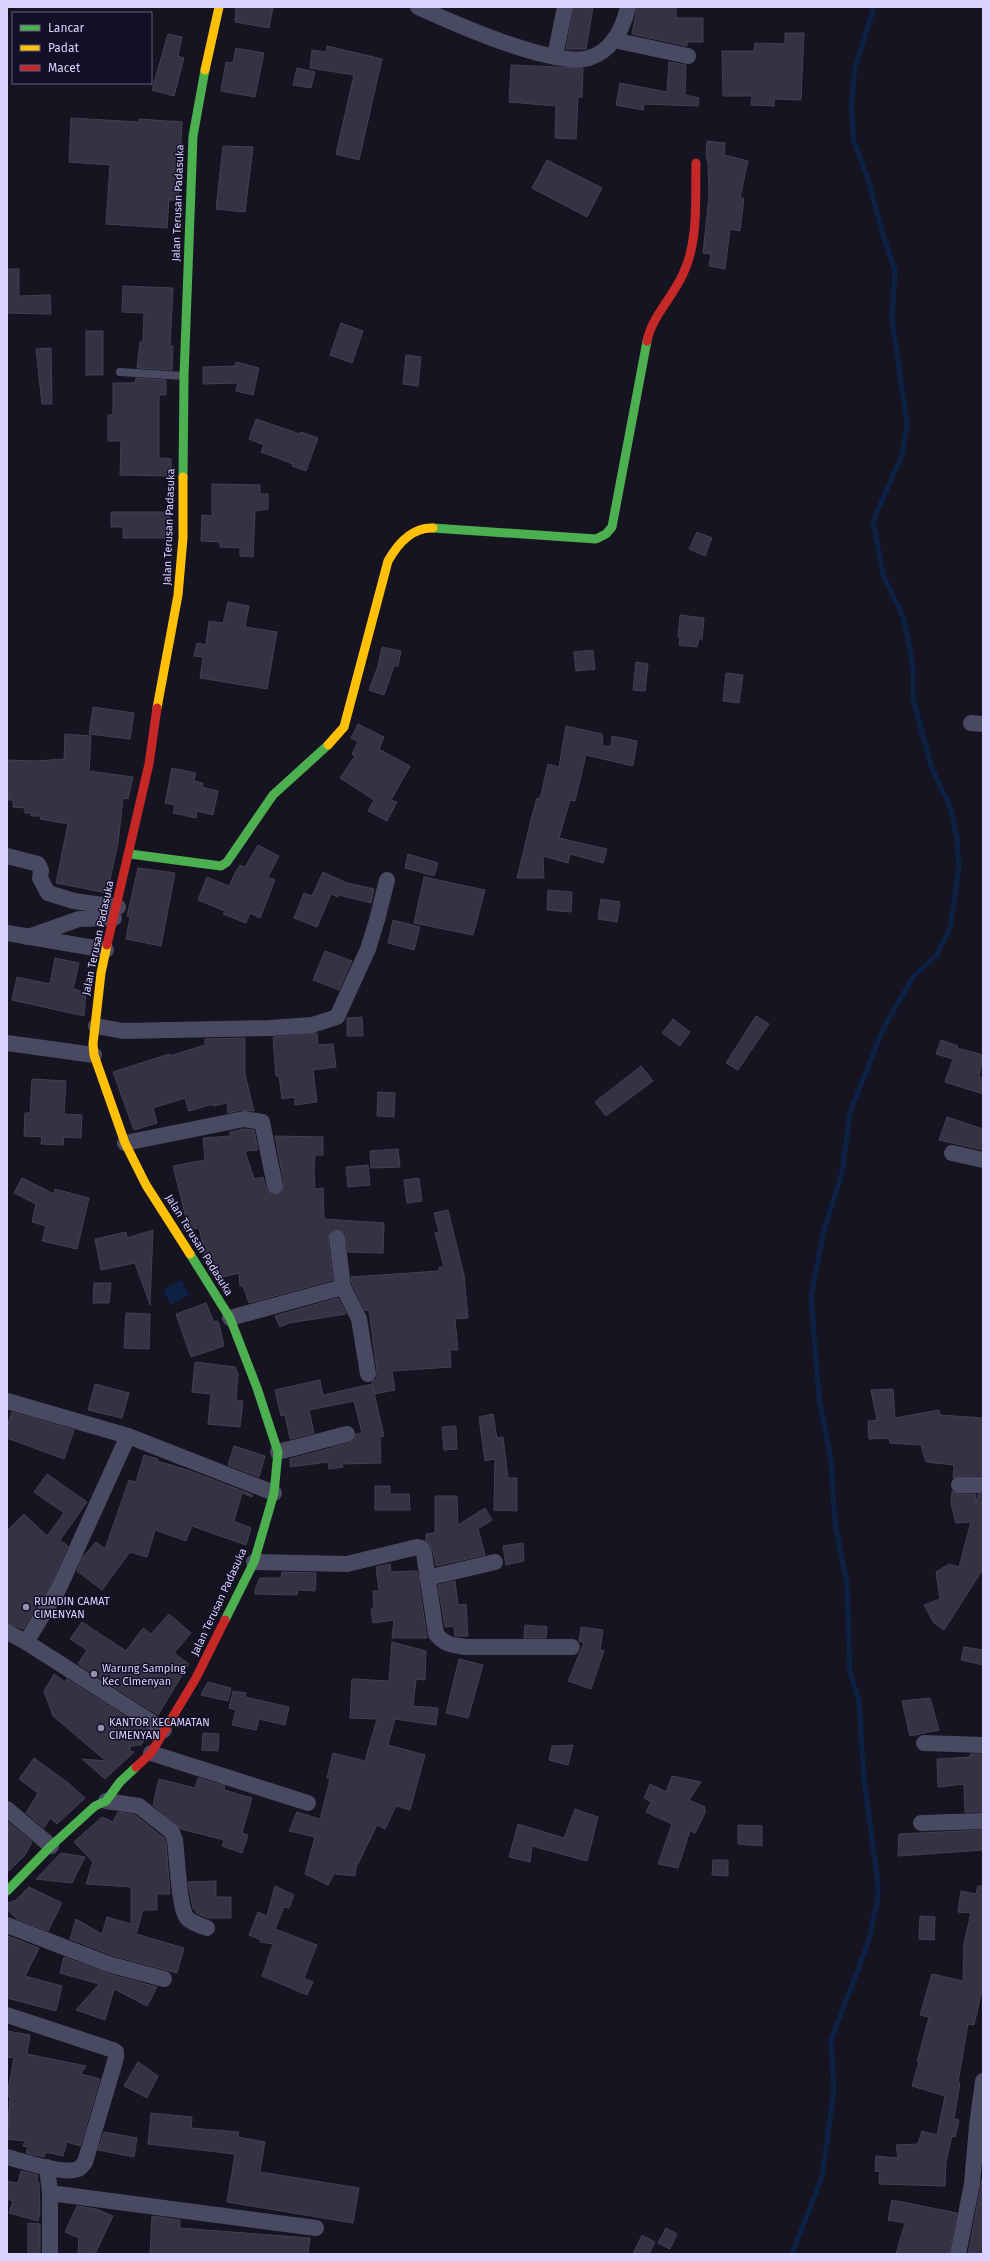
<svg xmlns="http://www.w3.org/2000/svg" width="990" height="2261" font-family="'Fira Sans',sans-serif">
	<rect width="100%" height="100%" fill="#161421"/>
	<polygon fill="#0d2144" points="181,1280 189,1295 171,1305 163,1290"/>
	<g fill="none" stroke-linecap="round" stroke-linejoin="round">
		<polyline stroke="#0d2144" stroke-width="5" points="792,2254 822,2177 834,2089 831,2040 868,1943 878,1898 878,1883 864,1780 859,1701 850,1672 847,1584 835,1524 831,1461 819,1397 811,1296 824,1230 842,1173 850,1113 883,1029 913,977 937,955 950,928 959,869 957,839 951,809 931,766 913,698 913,668 904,619 883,575 873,521 902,455 907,424 892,319 895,271 885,241 868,180 854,142 851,107 855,67 874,7"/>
	</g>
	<g fill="#343243" stroke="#433f54">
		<polygon points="236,7 273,7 269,28 235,22"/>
		<polygon points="574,7 593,7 586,49 566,49"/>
		<polygon points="637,7 676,7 676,18 703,18 703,42 687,42 687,46 632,34"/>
		<polygon points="785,33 804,33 801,100 774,99 774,106 751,105 752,96 723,96 722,51 754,51 755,43 785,44"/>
		<polygon points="168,34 182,37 178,56 184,58 174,96 152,90"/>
		<polygon points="327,46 382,59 359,160 336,154 354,75 310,68 312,50 326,52"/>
		<polygon points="236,48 264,53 255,97 221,91 226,62 233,63"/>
		<polygon points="669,62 686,65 685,95 699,98 698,106 644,104 643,110 616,105 620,83 667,92"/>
		<polygon points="511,65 583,68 582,97 578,97 576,139 555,138 556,106 509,102"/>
		<polygon points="297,68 315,72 311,88 293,85"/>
		<polygon points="71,118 139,122 139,119 182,122 178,200 169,200 167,228 106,224 110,165 69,162"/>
		<polygon points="707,141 725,143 724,155 748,161 740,198 744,198 740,231 730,229 725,269 709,266 711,254 703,253 709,196 708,163 706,156"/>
		<polygon points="223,146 253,147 245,212 216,209"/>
		<polygon points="547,160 602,188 587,217 532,188"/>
		<polygon points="7,269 19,269 19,296 50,295 51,314 7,313"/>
		<polygon points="123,286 173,288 170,346 173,346 172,370 137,368 140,342 143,342 144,313 122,312"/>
		<polygon points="341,323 363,331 352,363 330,355"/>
		<rect x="86" y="331" width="17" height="44"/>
		<polygon points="51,348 52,404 42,404 36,349"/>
		<polygon points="406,355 421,357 418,386 403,384"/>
		<polygon points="236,362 259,368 253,395 236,391 238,383 203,384 203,367 235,366"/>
		<polygon points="136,378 166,380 166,395 159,395 159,458 171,459 171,476 120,475 121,441 108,441 108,415 113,415 113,383 135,383"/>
		<polygon points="256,419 300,434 301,432 318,438 306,471 292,466 293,464 261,452 264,445 249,439"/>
		<polygon points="212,484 260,485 260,494 268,494 268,509 255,511 253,557 240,556 240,548 220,547 220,542 201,541 202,515 212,516"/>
		<polygon points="111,512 170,512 170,538 123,538 123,527 111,527"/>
		<polygon points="697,532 712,538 705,556 689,549"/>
		<polygon points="228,602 249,606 245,627 277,632 267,689 200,678 203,657 194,656 197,643 206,645 209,621 223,623"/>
		<polygon points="680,615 704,618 702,639 699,639 697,647 679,645 680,637 678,637"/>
		<polygon points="382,647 401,651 398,666 394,666 384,695 369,690 378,666"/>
		<polygon points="593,650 595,669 576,671 574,652"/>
		<polygon points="636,662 648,664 645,691 633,690"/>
		<polygon points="726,673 743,675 739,703 723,701"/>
		<polygon points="93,707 134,713 130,739 89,734"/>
		<polygon points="358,724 384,737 379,749 410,766 391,800 397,802 387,821 368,811 374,800 340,778 355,756 352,754 358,742 351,738"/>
		<polygon points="566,726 602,734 603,746 611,746 612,736 637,741 633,766 586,755 575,801 570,800 559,838 607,849 603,863 570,854 568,863 543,856 544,878 517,878 531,820 537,798 540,799 548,764 559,767"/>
		<polygon points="65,734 91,736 89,771 133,777 128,799 123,798 118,843 107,893 56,883 68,824 40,819 41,816 31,816 31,813 25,813 25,808 13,807 13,800 8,800 7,760 36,761 64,759"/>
		<polygon points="172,768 196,773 194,781 203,783 202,787 218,791 213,815 197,811 196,818 173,813 175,805 165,803"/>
		<polygon points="258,845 279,856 268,877 275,880 260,918 250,913 246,923 223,914 225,911 198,900 207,877 229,886 236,871 240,865 245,867"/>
		<polygon points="408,854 438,863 434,876 405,868"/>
		<polygon points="138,868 175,873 161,946 126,939 130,917 127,916"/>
		<polygon points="323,872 347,883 374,889 371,903 339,895 338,897 331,894 317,927 294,918 304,893 312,896"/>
		<polygon points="424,877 485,890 473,935 414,923"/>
		<polygon points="548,890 572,892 571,912 547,910"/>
		<polygon points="601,899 620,902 617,922 598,919"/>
		<polygon points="393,920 420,927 414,950 388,943"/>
		<polygon points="325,951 352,961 339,990 313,980"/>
		<polygon points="55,958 79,963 73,989 86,992 84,1016 12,1000 17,977 50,984"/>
		<polygon points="756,1016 769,1024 738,1070 726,1063"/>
		<polygon points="362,1017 363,1036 347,1036 347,1018"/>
		<polygon points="673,1019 690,1032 680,1046 662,1033"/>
		<polygon points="317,1033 318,1045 333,1044 336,1067 313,1070 317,1102 295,1105 295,1097 282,1099 279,1076 276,1076 273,1037"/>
		<polygon points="245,1038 245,1075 254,1111 242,1110 228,1113 227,1103 213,1106 213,1104 189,1111 185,1098 153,1108 157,1123 134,1130 113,1072 169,1054 169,1056 205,1045 205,1039"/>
		<polygon points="941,1040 958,1046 957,1048 983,1055 979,1077 983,1078 983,1094 945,1082 953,1059 936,1054"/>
		<polygon points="641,1066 653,1081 606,1116 595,1102"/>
		<polygon points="32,1079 66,1081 64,1114 82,1115 81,1138 64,1137 63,1145 41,1144 42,1137 24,1136 25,1113 30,1113"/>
		<polygon points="378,1092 395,1093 394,1117 377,1116"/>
		<polygon points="947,1117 983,1129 983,1150 939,1140"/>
		<polygon points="244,1129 254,1130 258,1150 245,1151 254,1179 263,1177 266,1188 272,1195 281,1193 284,1184 275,1136 323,1137 323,1155 315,1155 314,1170 315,1189 323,1188 324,1219 384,1223 383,1253 348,1252 345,1233 335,1229 331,1231 328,1239 333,1280 249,1303 243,1286 240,1286 239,1273 219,1278 205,1255 199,1228 189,1230 173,1166 205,1160 203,1138 230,1136 230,1132"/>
		<polygon points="398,1149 400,1167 371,1168 370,1151"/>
		<polygon points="368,1165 370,1185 348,1187 346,1167"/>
		<polygon points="22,1178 54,1194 55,1189 89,1198 77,1249 42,1241 46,1226 32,1222 36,1204 14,1193"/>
		<polygon points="419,1178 422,1201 407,1203 404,1180"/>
		<polygon points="448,1210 464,1275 468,1318 455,1319 458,1350 450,1350 451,1367 392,1371 395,1390 374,1394 372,1382 377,1378 377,1372 369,1310 365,1311 352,1284 351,1277 439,1271 439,1267 444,1267 435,1233 439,1232 434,1213"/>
		<polygon points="153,1230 150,1305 135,1263 101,1270 95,1239 126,1232 127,1238"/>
		<polygon points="94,1283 111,1283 109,1303 93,1303"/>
		<polygon points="338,1298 346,1314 289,1323 280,1327 275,1316"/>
		<polygon points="206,1303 214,1322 217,1321 219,1324 224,1346 191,1357 176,1314"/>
		<polygon points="126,1313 150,1314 149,1349 124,1348"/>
		<polygon points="195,1362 235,1367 238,1374 236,1400 243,1401 240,1427 208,1424 211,1394 192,1392"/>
		<polygon points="320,1380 323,1395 372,1384 384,1436 380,1437 381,1463 342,1464 343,1467 329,1469 328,1462 290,1467 290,1459 349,1443 354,1440 356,1434 362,1433 354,1401 309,1410 314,1433 290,1439 285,1415 281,1416 275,1390"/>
		<polygon points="95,1384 129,1393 122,1418 88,1410"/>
		<polygon points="893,1389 895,1418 939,1410 940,1415 983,1418 983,1476 959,1476 953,1478 954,1465 926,1462 921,1445 890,1443 889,1438 869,1439 868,1421 877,1420 871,1390"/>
		<polygon points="12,1412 74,1430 64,1459 7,1438 7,1426"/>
		<polygon points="493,1414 497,1438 503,1437 508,1478 517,1478 517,1511 494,1510 495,1459 485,1461 479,1417"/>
		<polygon points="456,1426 457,1449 444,1450 442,1427"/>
		<polygon points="234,1446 265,1456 259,1477 228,1465"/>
		<polygon points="144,1455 158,1459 157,1461 188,1470 253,1495 252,1497 242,1493 234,1521 251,1528 246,1545 192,1526 186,1541 155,1530 147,1557 130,1552 102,1590 77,1571 83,1557 96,1542 105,1549 129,1480 136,1482"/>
		<polygon points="47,1474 87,1502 60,1540 68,1546 51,1584 23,1629 7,1623 7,1531 24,1514 47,1536 64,1513 34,1492"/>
		<polygon points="375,1486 390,1486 390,1494 409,1494 410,1510 375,1510"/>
		<polygon points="952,1491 959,1494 975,1494 976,1503 978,1494 983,1494 983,1569 944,1630 934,1623 924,1605 940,1599 936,1572 949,1564 959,1567 971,1522 956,1523 951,1503"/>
		<polygon points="435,1496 457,1496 458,1525 485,1508 492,1520 478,1529 485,1555 436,1566 433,1551 426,1541 426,1534 435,1533"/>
		<polygon points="523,1543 524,1561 506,1565 503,1546"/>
		<polygon points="390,1564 391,1572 417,1571 427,1638 392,1638 394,1620 373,1623 371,1609 374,1609 373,1591 379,1591 376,1567"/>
		<polygon points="282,1572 316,1573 315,1591 298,1590 297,1595 255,1594 256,1587 260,1578 281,1578"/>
		<polygon points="455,1581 458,1605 466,1604 468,1636 455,1636 454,1626 445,1627 438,1585"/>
		<polygon points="169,1614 191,1633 174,1653 189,1664 158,1715 78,1664 87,1650 70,1639 82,1622 126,1651 143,1628 151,1634"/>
		<polygon points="525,1625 547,1627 546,1638 524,1638"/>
		<polygon points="581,1627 603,1630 600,1650 604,1651 591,1689 568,1681 584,1643 579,1641"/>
		<polygon points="392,1642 426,1651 425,1680 416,1679 413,1706 438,1708 436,1725 395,1719 388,1745 425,1755 410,1810 396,1806 385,1829 377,1825 356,1868 355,1876 334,1874 328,1885 305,1874 315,1837 289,1831 297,1812 320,1819 330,1779 327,1778 333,1753 365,1761 377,1719 350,1718 352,1679 389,1681"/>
		<polygon points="964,1647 983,1650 983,1665 961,1660"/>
		<polygon points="459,1659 483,1665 468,1718 446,1713"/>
		<polygon points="54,1674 65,1682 67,1679 147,1730 145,1733 147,1735 141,1745 130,1746 130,1751 134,1752 105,1779 82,1759 106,1761 53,1716 44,1691"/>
		<polygon points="208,1682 231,1688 228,1701 201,1695"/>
		<polygon points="233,1691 246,1693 245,1697 289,1707 285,1725 259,1719 256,1730 232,1725 236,1710 229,1708"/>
		<polygon points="930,1698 939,1730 910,1736 902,1701"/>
		<polygon points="203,1733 219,1734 218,1751 202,1750"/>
		<polygon points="573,1745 568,1765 549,1760 552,1746"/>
		<polygon points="970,1754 983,1754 983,1812 965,1812 964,1784 938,1787 937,1759 970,1757"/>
		<polygon points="34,1758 67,1782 85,1798 57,1824 50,1818 44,1828 26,1813 38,1793 19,1779"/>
		<polygon points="672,1776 701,1782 689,1800 705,1807 705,1813 695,1833 690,1831 678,1868 658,1864 672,1824 646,1812 651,1802 644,1798 650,1784 666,1792"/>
		<polygon points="198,1778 225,1786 224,1790 252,1798 242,1833 248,1835 242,1853 222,1846 224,1840 181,1829 153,1805 159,1779 195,1788"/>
		<polygon points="575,1809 598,1817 587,1861 532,1846 530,1862 509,1857 518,1824 564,1838"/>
		<polygon points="118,1812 135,1815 164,1838 166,1842 170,1894 157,1894 157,1910 143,1910 136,1934 184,1948 177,1973 111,1955 70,1939 76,1919 102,1934 107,1917 131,1924 131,1887 86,1884 93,1862 74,1842 102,1817 113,1822"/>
		<polygon points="7,1821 32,1842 25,1855 9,1871 7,1869"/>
		<polygon points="738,1825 762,1826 762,1846 738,1844"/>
		<polygon points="983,1830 983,1850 898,1856 899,1834"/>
		<polygon points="61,1853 85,1857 72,1883 36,1879"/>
		<polygon points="713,1860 728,1860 728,1876 712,1875"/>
		<polygon points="216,1881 216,1897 231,1897 231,1918 207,1918 196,1913 196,1909 193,1909 188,1882"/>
		<polygon points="275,1886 294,1895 289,1908 284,1907 275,1929 317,1945 304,1978 313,1982 307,1995 262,1976 273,1944 260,1942 261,1940 249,1935 258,1912 267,1916"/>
		<polygon points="978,1886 983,1886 983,1985 974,2025 968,2024 958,2082 960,2083 954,2119 959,2120 955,2137 952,2136 946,2162 945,2186 879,2184 880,2172 875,2171 876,2156 898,2158 896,2145 918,2144 922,2131 937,2135 945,2096 912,2086 919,2062 917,2062 929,2017 920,2015 932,1974 963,1981 964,1944 971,1913 958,1912 961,1891 976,1894"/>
		<polygon points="29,1887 62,1903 48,1931 17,1919 7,1910 8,1903 16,1900"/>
		<polygon points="920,1916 935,1917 934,1940 919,1939"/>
		<polygon points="8,1936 39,1948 25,1976 62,1986 56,2011 7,1998"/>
		<polygon points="64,1957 106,1973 157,1987 147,2006 114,1989 105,2020 76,2010 99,1984 60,1973"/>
		<polygon points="7,2031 30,2035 27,2054 86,2066 81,2074 100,2079 80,2146 67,2142 63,2156 46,2152 44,2157 26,2153 28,2147 23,2146 25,2141 7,2139 10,2097 7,2096 14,2058 7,2057"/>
		<polygon points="138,2062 158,2076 147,2098 124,2086"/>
		<polygon points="151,2113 192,2117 191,2128 239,2132 238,2137 265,2142 260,2172 359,2188 353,2223 227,2202 235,2154 148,2144"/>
		<polygon points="104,2132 137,2138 134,2157 98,2150"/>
		<polygon points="21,2171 38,2175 37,2182 39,2183 40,2213 38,2221 9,2213 13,2201 7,2199 7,2181 18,2183"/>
		<polygon points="982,2179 983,2254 968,2254 981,2186"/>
		<polygon points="892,2200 957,2213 949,2254 896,2254 905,2223 888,2220"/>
		<polygon points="77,2206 96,2209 113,2216 95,2254 78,2254 79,2238 65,2232"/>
		<polygon points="152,2216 180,2220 180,2228 310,2238 308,2254 150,2254"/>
		<polygon points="28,2223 40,2224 40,2254 28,2254"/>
		<polygon points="666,2228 677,2234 670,2249 658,2243"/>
		<polygon points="642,2235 655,2242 649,2254 633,2254"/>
	</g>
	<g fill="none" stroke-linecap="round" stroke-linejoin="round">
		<polyline stroke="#4a4962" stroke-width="8" points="120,372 183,376"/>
		<g stroke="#4a4962" stroke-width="16">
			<path d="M 418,7 C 453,23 554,68 589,58 C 612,51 623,28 628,7"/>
			<polyline points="614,40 688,56"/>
			<polyline points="555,56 565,7"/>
			<polyline points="971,723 983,724"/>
			<polyline points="7,856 38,864 41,870 40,878 48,893 74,901 118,907"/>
			<polyline points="7,933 106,950"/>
			<polyline points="28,937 79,919 114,918"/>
			<polyline points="96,1026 123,1031 270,1028 312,1025 337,1017 368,949 377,920 387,880"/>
			<polyline points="7,1043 94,1055"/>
			<polyline points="125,1143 244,1119 262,1122 275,1186"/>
			<polyline points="952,1153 983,1160"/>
			<polyline points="337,1238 343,1287"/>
			<polyline points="230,1318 343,1287 359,1319 368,1374"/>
			<polyline points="7,1401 128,1436 274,1493"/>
			<polyline points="278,1452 347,1434"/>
			<polyline points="959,1485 983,1485"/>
			<path d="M 254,1562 L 347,1564 L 417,1547 L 421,1548 L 424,1553 L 436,1634 C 445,1645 452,1645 466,1647 L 572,1647"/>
			<polyline points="427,1578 495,1562"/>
			<polyline points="7,1632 26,1642 164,1730"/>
			<polyline points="26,1642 59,1588 128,1436"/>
			<polyline points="924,1743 983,1745"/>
			<polyline points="151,1753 308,1803"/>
			<path d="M 106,1801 L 139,1806 L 172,1832 L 175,1840 C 177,1855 179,1909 187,1918 C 192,1923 201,1926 207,1928"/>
			<polyline points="7,1809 51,1846"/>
			<polyline points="921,1823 983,1821"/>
			<polyline points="7,1925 108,1964 164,1979"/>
			<path d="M 7,2015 L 113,2050 L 116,2052 L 116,2058 L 85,2162 C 83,2164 81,2168 78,2169 C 65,2175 22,2161 7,2157"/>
			<polyline points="47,2167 50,2193 50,2254"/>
			<polyline points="50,2193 316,2228"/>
			<polyline points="958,2254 972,2184 977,2126 983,2081"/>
		</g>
		<g stroke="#4caf50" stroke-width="9">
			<polyline points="183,477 184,376 193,136 205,70"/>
			<polyline points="433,528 596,539 606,534 612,527 647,341"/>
			<polyline points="130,854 221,866 227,862 273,795 328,745"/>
			<polyline points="190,1254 230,1318 257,1388 278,1452 274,1493 254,1562 225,1620"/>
			<polyline points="7,1891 51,1846 95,1806 106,1801 120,1782 136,1767"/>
		</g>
		<g stroke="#ffc107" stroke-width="9">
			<polyline points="205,70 219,7"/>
			<polyline points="157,708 178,595 183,538 183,477"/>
			<path d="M 328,745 L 344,727 L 388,561 C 397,545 412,527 433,528"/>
			<polyline points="107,945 101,973 93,1044 94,1055 125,1143 146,1185 190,1254"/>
		</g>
		<g stroke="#c62828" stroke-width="9">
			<path d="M 647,341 C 652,316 673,297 683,274 C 699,241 695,199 696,163"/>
			<polyline points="107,945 149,764 157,708"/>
			<polyline points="136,1767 151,1753 196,1678 225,1620"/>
		</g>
	</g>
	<g fill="#9591b1" stroke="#130f26" stroke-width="1.5">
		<circle cx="26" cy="1607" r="4"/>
		<circle cx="94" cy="1674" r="4"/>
		<circle cx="101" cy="1728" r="4"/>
	</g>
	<g text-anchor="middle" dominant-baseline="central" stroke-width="3" stroke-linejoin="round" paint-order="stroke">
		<g font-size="11" fill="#d9d4ff" stroke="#130f26">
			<text transform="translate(178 203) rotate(-88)">Jalan Terusan Padasuka</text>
			<text transform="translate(169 527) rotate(-88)">Jalan Terusan Padasuka</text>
			<text transform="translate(98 938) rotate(-78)">Jalan Terusan Padasuka</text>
			<text transform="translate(199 1245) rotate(58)">Jalan Terusan Padasuka</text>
			<text transform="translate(219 1602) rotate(-65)">Jalan Terusan Padasuka</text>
		</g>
		<g font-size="11" fill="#d9d4ff" stroke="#130f26" text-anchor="start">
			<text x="34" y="1601">RUMDIN CAMAT<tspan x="34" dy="13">CIMENYAN</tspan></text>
			<text x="102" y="1668">Warung Samping<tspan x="102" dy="13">Kec Cimenyan</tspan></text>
			<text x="109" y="1722">KANTOR KECAMATAN<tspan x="109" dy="13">CIMENYAN</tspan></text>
		</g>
	</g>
	<rect width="990" height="2261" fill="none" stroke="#d9d4ff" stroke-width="16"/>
	<rect x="12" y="12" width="140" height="72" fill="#130f26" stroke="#625e7d"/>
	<rect x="20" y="25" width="20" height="6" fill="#4caf50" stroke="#625e7d"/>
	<text x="48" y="32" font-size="12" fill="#d9d4ff">Lancar</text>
	<rect x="20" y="45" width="20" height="6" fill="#ffc107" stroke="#625e7d"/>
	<text x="48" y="52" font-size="12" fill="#d9d4ff">Padat</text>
	<rect x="20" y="65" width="20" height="6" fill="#c62828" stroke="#625e7d"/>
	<text x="48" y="72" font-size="12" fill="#d9d4ff">Macet</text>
</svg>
